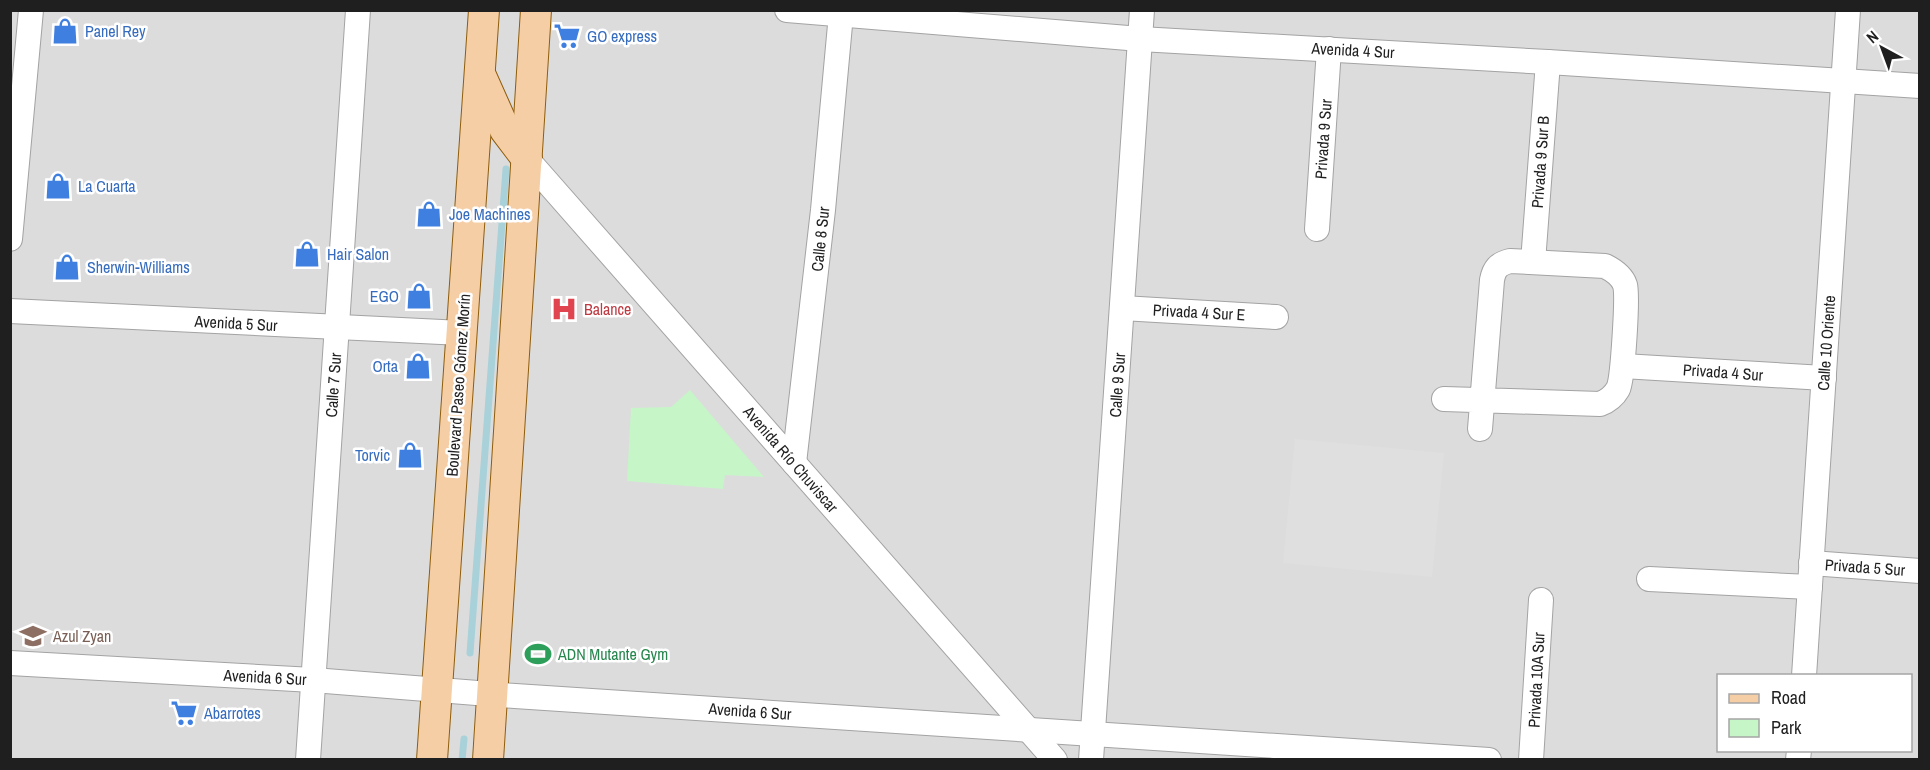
<svg xmlns="http://www.w3.org/2000/svg" width="1930" height="770" font-family="'Archivo Narrow',sans-serif">
	<rect width="100%" height="100%" fill="#efebe6"/>
	<path fill="#dddcdc" fill-rule="evenodd" d="M 10,11 L 1919,11 L 1919,759 L 11,759 ZM 1718,676 L 1910,676 L 1910,750 L 1718,750 Z"/>
	<polygon fill="#c6f5c8" points="690,390 764,477 725,475 723,489 627,481 631,408 671,407"/>
	<polygon fill="#dfdfdf" points="1295,439 1444,453 1432,577 1283,563"/>
	<g fill="none" stroke-linecap="round" stroke-linejoin="round">
		<g stroke="#a9d1d9" stroke-width="7">
			<polyline points="470,653 506,169"/>
			<polyline points="462,760 464,739"/>
		</g>
		<g stroke="#a3a3a3" stroke-width="26">
			<g id="minor">
				<polyline points="787,10 1140,39 1548,62 1920,86"/>
				<polyline points="527,159 1055,760"/>
				<polyline points="1317,229 1329,49"/>
				<polyline points="10,239 31,10"/>
				<polyline points="1533,262 1548,62"/>
				<polyline points="1122,308 1276,317"/>
				<polyline points="10,311 462,333"/>
				<polyline points="1623,366 1824,378"/>
				<path d="M 1444,399 L 1600,404 C 1608,401 1614,396 1618,389 C 1623,379 1628,296 1625,285 C 1622,276 1613,270 1605,266 L 1510,261 C 1498,264 1494,269 1492,280 L 1480,429"/>
				<polyline points="794,463 823,210 841,14"/>
				<polyline points="1811,563 1920,571"/>
				<polyline points="1649,579 1810,587"/>
				<polyline points="10,663 313,680 515,696 1489,760"/>
				<polyline points="1804,676 1848,10"/>
				<polyline points="308,760 358,10"/>
				<polyline points="1091,760 1142,10"/>
				<polyline points="1531,760 1541,600"/>
				<polyline points="1798,760 1799,750"/>
			</g>
		</g>
		<g stroke="#8e5d0c" stroke-width="32">
			<g id="major">
				<polyline points="481,76 505,130 527,159"/>
				<polyline points="432,760 484,10"/>
				<polyline points="488,760 536,10"/>
			</g>
		</g>
		<use href="#minor" stroke="#fff" stroke-width="24"/>
		<use href="#major" stroke="#f5cea5" stroke-width="30"/>
	</g>
	<defs>
		<g id="shop-bare" transform="scale(2.07)"><path d="M-5-2.5h2.3a2.7 3.5 0 0 1 5.4 0H5L5.5 6h-11ZM-1.5-2.5h3a1.5 2.3 0 0 0-3 0Z" fill="#3f7fe0" stroke="#fff" stroke-width="2.5" paint-order="stroke"/></g>
		<g id="supermarket-bare" transform="scale(2.07)"><path d="M-6-5.5h2.5l.6 2H6L4.5 2H-2.5L-4.4-4H-6ZM-1.5 3.2a1.3 1.3 0 1 0 .1 0ZM3 3.2a1.3 1.3 0 1 0 .1 0Z" fill="#3f7fe0" stroke="#fff" stroke-width="2.5" paint-order="stroke"/></g>
		<g id="hospital-bare" transform="scale(2.07)"><path d="M-5-5h3v3.5h4V-5h3V5h-3V1.5h-4V5h-3Z" fill="#e0444e" stroke="#fff" stroke-width="2.5" paint-order="stroke"/></g>
		<g id="school-bare" transform="scale(2.07)"><path d="M0-5L7-2L0 1L-7-2ZM-4 1L0 2.5L4 1V4Q0 6-4 4Z" fill="#8d6e63" stroke="#fff" stroke-width="2.5" paint-order="stroke"/></g>
		<g id="stadium-bare" transform="scale(2.07)"><path d="M0-5a6.5 5 0 1 0 0 10a6.5 5 0 1 0 0-10ZM-3.5-1.8h7v3.6h-7Z" fill="#2e9e5b" stroke="#fff" stroke-width="2.5" paint-order="stroke"/></g>
	</defs>
	<g fill-rule="evenodd">
		<use href="#shop-bare" x="65" y="31"/>
		<use href="#supermarket-bare" x="567" y="36"/>
		<use href="#shop-bare" x="58" y="186"/>
		<use href="#shop-bare" x="429" y="214"/>
		<use href="#shop-bare" x="307" y="254"/>
		<use href="#shop-bare" x="67" y="267"/>
		<use href="#shop-bare" x="419" y="296"/>
		<use href="#hospital-bare" x="564" y="309"/>
		<use href="#shop-bare" x="418" y="366"/>
		<use href="#shop-bare" x="410" y="455"/>
		<use href="#school-bare" x="33" y="636"/>
		<use href="#stadium-bare" x="538" y="654"/>
		<use href="#supermarket-bare" x="184" y="713"/>
	</g>
	<g text-anchor="middle" dominant-baseline="central" stroke-width="5" stroke-linejoin="round" paint-order="stroke">
		<g font-size="16" fill="#366cbe" stroke="#fff" text-anchor="start">
			<text x="85" y="31">Panel Rey</text>
			<text x="587" y="36">GO express</text>
			<text x="78" y="186">La Cuarta</text>
			<text x="449" y="214">Joe Machines</text>
			<text x="327" y="254">Hair Salon</text>
			<text x="87" y="267">Sherwin-Williams</text>
			<text x="399" y="296" text-anchor="end">EGO</text>
			<text x="398" y="366" text-anchor="end">Orta</text>
			<text x="390" y="455" text-anchor="end">Torvic</text>
			<text x="204" y="713">Abarrotes</text>
		</g>
		<g font-size="16" fill="#1f1f1f" stroke="#fff">
			<text transform="translate(1353 50) rotate(3)">Avenida 4 Sur</text>
			<text transform="translate(1323 139) rotate(-86)">Privada 9 Sur</text>
			<text transform="translate(1540 162) rotate(-86)">Privada 9 Sur B</text>
			<text transform="translate(820 239) rotate(-84)">Calle 8 Sur</text>
			<text transform="translate(1199 312) rotate(3)">Privada 4 Sur E</text>
			<text transform="translate(236 323) rotate(3)">Avenida 5 Sur</text>
			<text transform="translate(1826 343) rotate(-86)">Calle 10 Oriente</text>
			<text transform="translate(1723 372) rotate(4)">Privada 4 Sur</text>
			<text transform="translate(333 385) rotate(-86)">Calle 7 Sur</text>
			<text transform="translate(458 385) rotate(-86)">Boulevard Paseo Gómez Morín</text>
			<text transform="translate(1117 385) rotate(-86)">Calle 9 Sur</text>
			<text transform="translate(791 459) rotate(49)">Avenida Río Chuviscar</text>
			<text transform="translate(1865 567) rotate(4)">Privada 5 Sur</text>
			<text transform="translate(265 677) rotate(3)">Avenida 6 Sur</text>
			<text transform="translate(1536 680) rotate(-87)">Privada 10A Sur</text>
			<text transform="translate(750 711) rotate(4)">Avenida 6 Sur</text>
		</g>
		<g font-size="16" fill="#be3a42" stroke="#fff" text-anchor="start">
			<text x="584" y="309">Balance</text>
		</g>
		<g font-size="16" fill="#785e54" stroke="#fff" text-anchor="start">
			<text x="53" y="636">Azul Zyan</text>
		</g>
		<g font-size="16" fill="#27864d" stroke="#fff" text-anchor="start">
			<text x="558" y="654">ADN Mutante Gym</text>
		</g>
	</g>
	<rect width="1930" height="770" fill="none" stroke="#1f1f1f" stroke-width="24"/>
	<rect x="1717" y="674" width="195" height="78" fill="#ffffff" stroke="#a5a5a5" stroke-width="1.5"/>
	<rect x="1729" y="694" width="30" height="9" fill="#f5cea5" stroke="#a5a5a5" stroke-width="1.5"/>
	<text x="1771" y="704" font-size="18" fill="#1f1f1f">Road</text>
	<rect x="1729" y="719" width="30" height="18" fill="#c6f5c8" stroke="#a5a5a5" stroke-width="1.5"/>
	<text x="1771" y="734" font-size="18" fill="#1f1f1f">Park</text>
	<g transform="translate(1882 48) rotate(319)" stroke="#ffffff" stroke-width="4.5" paint-order="stroke">
	<path d="M0-4.5L10 22L0 15L-10 22Z" fill="#1f1f1f"/>
	<text y="-9" font-size="16" font-weight="bold" text-anchor="middle" fill="#1f1f1f">N</text>
	</g>
</svg>
